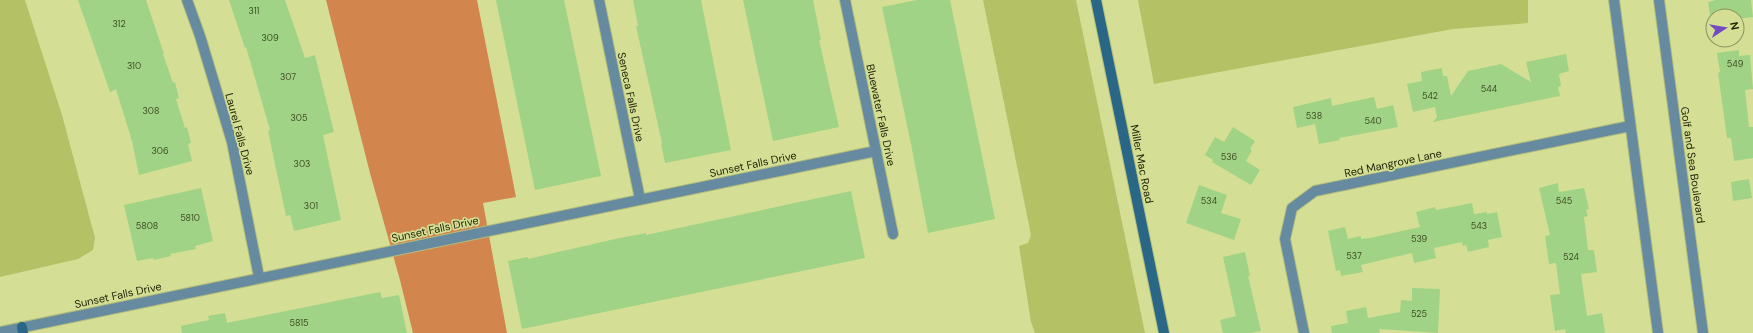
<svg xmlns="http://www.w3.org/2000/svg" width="1753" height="333" font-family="'DM Sans',sans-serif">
	<rect width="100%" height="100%" fill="#d4df95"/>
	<polygon fill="#d2864e" points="326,0 477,0 516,197 483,203 507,333 413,333 400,280 370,173"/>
	<g fill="#b5c165">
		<polygon points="0,0 25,0 62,115 95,238 93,250 78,259 0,277"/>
		<polygon points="983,0 1076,0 1145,333 1035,333 1031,322 1019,246 1028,243 1031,235"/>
		<polygon points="1138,0 1528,0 1528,23 1453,29 1154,84"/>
	</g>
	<g fill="#a0d385">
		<polygon points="78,0 146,0 164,54 163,54 173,83 175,82 179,98 176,99 185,128 187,127 191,143 188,144 192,161 139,175 132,141 116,89 110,92"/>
		<polygon points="229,0 285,0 305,58 315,55 334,132 323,135 341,220 294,231 290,215 286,216 268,131 270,130 246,47 245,48"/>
		<polygon points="496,0 564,0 601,176 535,190"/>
		<polygon points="633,0 701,0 731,150 665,163 661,144 662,143 636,26 638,26"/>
		<polygon points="743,0 813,0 821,40 819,40 839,127 773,141"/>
		<polygon points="917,0 950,0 995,219 928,233 911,144 882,7"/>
		<polygon points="1716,0 1751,0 1753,17 1737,19 1737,16 1713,16 1713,22 1711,22 1708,2"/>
		<polygon points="1739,50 1739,56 1750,55 1753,89 1745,90 1749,127 1753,127 1753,158 1734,161 1731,138 1727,138 1718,73 1720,72 1717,53"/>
		<polygon points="1566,54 1569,71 1559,74 1561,86 1558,87 1560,96 1433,122 1437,117 1435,107 1413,112 1407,84 1422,81 1421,72 1442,68 1443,76 1447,76 1451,96 1468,71 1501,64 1531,82 1526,62"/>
		<polygon points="1374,97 1377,109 1393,105 1398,127 1339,138 1340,140 1319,144 1315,124 1297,128 1293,107 1331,98 1332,106"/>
		<polygon points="1233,127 1255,141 1250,149 1252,150 1246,161 1260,170 1251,185 1212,162 1213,160 1205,155 1215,137 1224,142"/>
		<polygon points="1749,179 1752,198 1733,201 1731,182"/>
		<polygon points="1558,183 1559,192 1584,188 1589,209 1586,210 1588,216 1584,217 1588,250 1594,250 1597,272 1581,274 1587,316 1602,313 1605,333 1566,333 1565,329 1555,331 1550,295 1560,294 1556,263 1549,264 1545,236 1550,235 1539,188"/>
		<polygon points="1199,185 1227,195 1221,213 1241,219 1234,240 1186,223"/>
		<polygon points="201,188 213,241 195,246 196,249 170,254 171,256 154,260 153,258 137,261 124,205"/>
		<polygon points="851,191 865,258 522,329 508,261 528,257 528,259 615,239 646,233 646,235"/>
		<polygon points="1472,203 1474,214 1487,212 1487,214 1497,212 1502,237 1488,240 1489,247 1468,252 1466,245 1463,246 1462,242 1434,248 1436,258 1414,263 1412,253 1361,265 1363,272 1341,276 1340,270 1336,271 1328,231 1345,227 1348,239 1361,236 1361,239 1370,238 1420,227 1416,212 1435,207 1436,210"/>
		<polygon points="1245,252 1250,276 1248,276 1261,331 1251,333 1223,333 1220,320 1236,316 1223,257"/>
		<polygon points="1412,288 1440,289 1438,333 1379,329 1380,333 1332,333 1331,326 1348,323 1346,311 1366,307 1368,318 1400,312 1401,300 1412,301"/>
		<polygon points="380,292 382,298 399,295 407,333 182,333 181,326 209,320 208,316 225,313 227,323"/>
	</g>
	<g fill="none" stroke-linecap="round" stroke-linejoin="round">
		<g stroke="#b3bd7b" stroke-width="12">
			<g id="street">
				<polyline points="187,0 200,36 232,142 259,277"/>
				<polyline points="599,0 640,199"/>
				<polyline points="845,0 893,234"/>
				<polyline points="1614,0 1658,333"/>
				<polyline points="1659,0 1703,333"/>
				<polyline points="0,332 876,151"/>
				<polyline points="1304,333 1285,239 1292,208 1315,191 1630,126"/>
			</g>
		</g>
		<g stroke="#b3bd7b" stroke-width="12">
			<g id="secondary">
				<polyline points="1096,0 1164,333"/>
				<polyline points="22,327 23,333"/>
			</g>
		</g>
		<use href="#street" stroke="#668ba1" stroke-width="10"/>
		<use href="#secondary" stroke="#2a6686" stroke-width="10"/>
	</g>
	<g text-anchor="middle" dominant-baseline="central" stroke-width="3.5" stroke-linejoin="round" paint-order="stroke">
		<g font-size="9" fill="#3e4d24">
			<text x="254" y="11">311</text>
			<text x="119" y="24">312</text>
			<text x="270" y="38">309</text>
			<text x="1735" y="64">549</text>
			<text x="134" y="66">310</text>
			<text x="288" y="77">307</text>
			<text x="1489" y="89">544</text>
			<text x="1430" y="96">542</text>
			<text x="151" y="111">308</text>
			<text x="1314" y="116">538</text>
			<text x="299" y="118">305</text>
			<text x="1373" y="121">540</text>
			<text x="160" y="151">306</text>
			<text x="1229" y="157">536</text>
			<text x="302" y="164">303</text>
			<text x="1209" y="201">534</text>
			<text x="1564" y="201">545</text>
			<text x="311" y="206">301</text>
			<text x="190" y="218">5810</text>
			<text x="147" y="226">5808</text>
			<text x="1479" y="226">543</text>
			<text x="1419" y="239">539</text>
			<text x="1354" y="256">537</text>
			<text x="1571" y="257">524</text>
			<text x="1419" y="314">525</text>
			<text x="299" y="323">5815</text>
		</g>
		<g font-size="11" fill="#1d2003" stroke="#d4df95">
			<text transform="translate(631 97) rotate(78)">Seneca Falls Drive</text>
			<text transform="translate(881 115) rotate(78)">Bluewater Falls Drive</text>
			<text transform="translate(240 134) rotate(75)">Laurel Falls Drive</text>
			<text transform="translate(1393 163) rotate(-12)">Red Mangrove Lane</text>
			<text transform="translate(753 164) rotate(-12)">Sunset Falls Drive</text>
			<text transform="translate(1142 164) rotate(79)">Miller Mac Road</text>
			<text transform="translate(1693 165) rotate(82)">Golf and Sea Boulevard</text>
			<text transform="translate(435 229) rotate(-12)">Sunset Falls Drive</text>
			<text transform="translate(118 295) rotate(-12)">Sunset Falls Drive</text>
		</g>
	</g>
	<g transform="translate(1725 28) rotate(78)"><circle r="19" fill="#d4df95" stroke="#8b935b"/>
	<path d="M0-3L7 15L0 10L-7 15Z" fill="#744ac3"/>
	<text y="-6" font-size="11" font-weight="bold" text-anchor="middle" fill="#1d2003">N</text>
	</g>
</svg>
